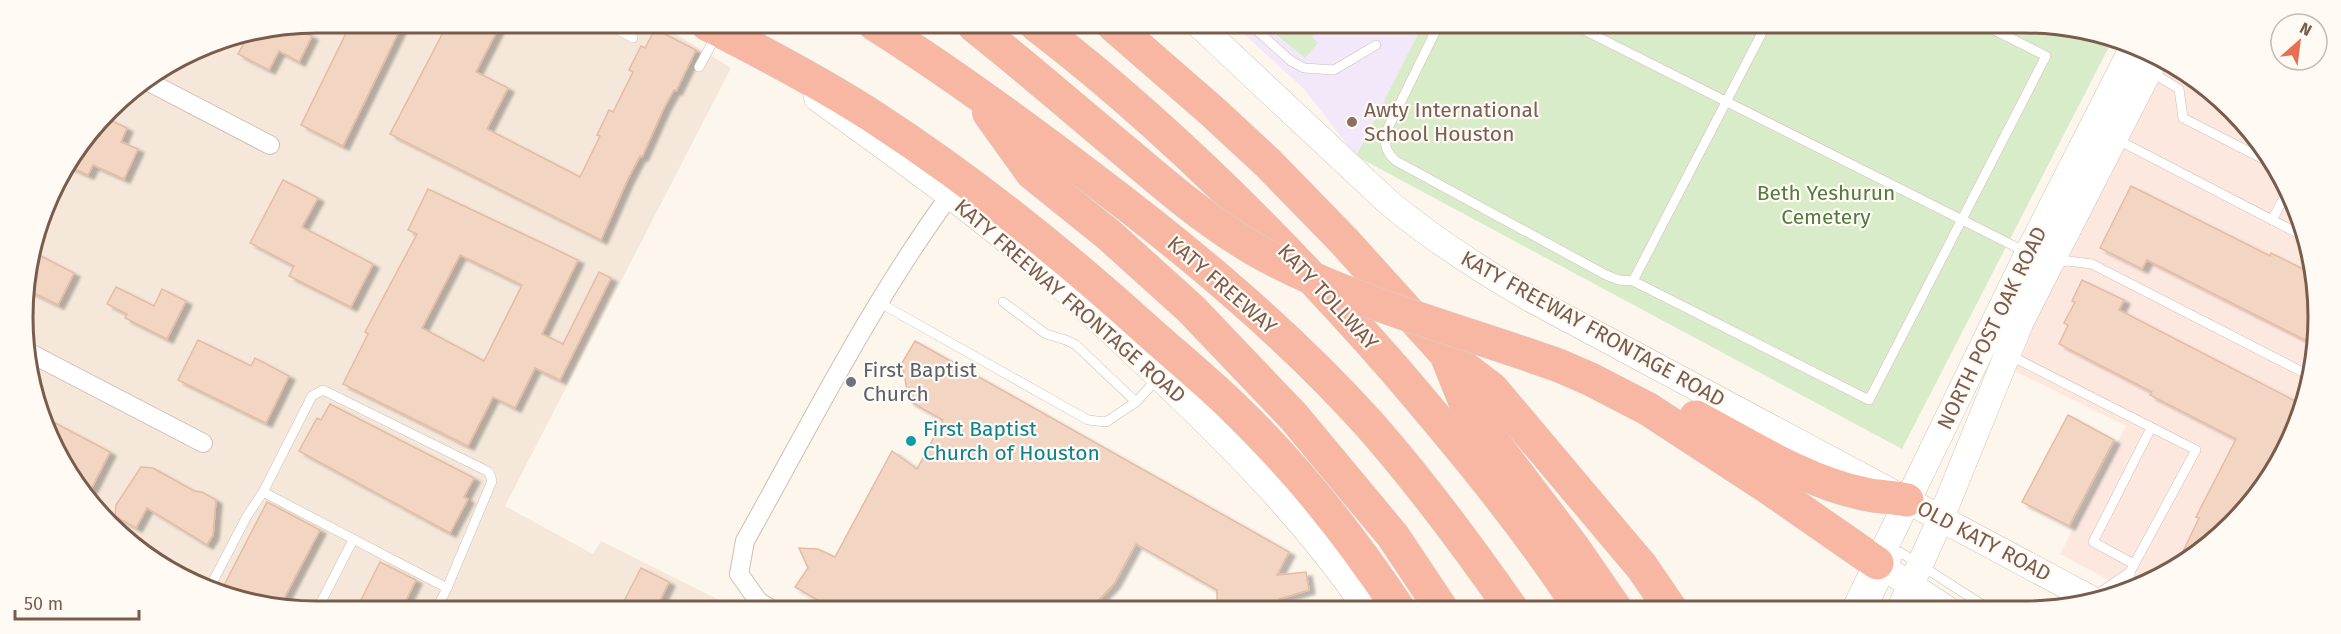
<svg xmlns="http://www.w3.org/2000/svg" width="2341" height="634" font-family="'Fira Sans',sans-serif">
	<defs>
		<filter id="shadow"><feDropShadow dx="6" dy="4" stdDeviation="1.5" flood-color="#0004"/></filter>
	</defs>
	<rect width="100%" height="100%" fill="#fdf6ec"/>
	<polygon fill="#f5e8da" points="317,23 660,24 731,68 505,506 593,554 601,541 723,602 727,607 260,606 169,572 84,497 38,411 23,297 53,186 123,96 205,45"/>
	<polygon fill="#fde8e0" points="2167,63 2187,72 2269,153 2313,259 2313,374 2288,448 2232,525 2154,581 2127,590 2060,554 2126,426 2011,369 2028,333"/>
	<polygon fill="#f3e8fa" points="1234,25 1422,26 1356,156 1304,89"/>
	<g fill="#d8ecc9">
		<polygon points="1266,26 1322,26 1312,37 1318,43 1305,58"/>
		<polygon points="1422,26 2081,28 2112,41 1902,449 1356,156"/>
	</g>
	<g fill="#f3d5c3" stroke="#e6bba3" stroke-width="1.5" fill-rule="evenodd" filter="url(#shadow)">
		<polygon points="351,23 403,23 343,146 301,125"/>
		<polygon points="448,23 501,23 476,72 508,88 487,129 580,177 600,136 597,135 609,110 613,112 633,72 629,70 641,46 645,48 655,29 696,50 676,91 674,90 664,108 642,157 640,156 627,181 601,240 390,134"/>
		<polygon points="294,27 312,36 299,62 279,51 269,70 238,54 248,36"/>
		<polygon points="105,118 127,128 121,142 138,149 124,179 93,165 88,175 68,166"/>
		<polygon points="283,180 318,198 302,227 373,264 351,307 289,276 294,266 250,243"/>
		<polygon points="2131,186 2270,256 2271,253 2313,274 2313,344 2147,260 2142,269 2100,248"/>
		<path d="M 428,189 L 578,260 L 542,334 L 563,344 L 599,272 L 611,278 L 560,380 L 535,368 L 515,408 L 493,397 L 468,446 L 343,384 L 368,334 L 365,332 L 417,234 L 408,230 ZM 460,255 L 522,285 L 484,361 L 422,328 Z"/>
		<polygon points="35,253 74,273 58,305 26,289"/>
		<polygon points="2082,280 2124,300 2119,310 2303,405 2288,448 2232,525 2176,566 2199,518 2196,517 2236,439 2150,395 2152,392 2059,344 2068,325 2064,323 2075,302 2072,301"/>
		<polygon points="116,287 154,306 162,289 186,301 167,339 125,318 127,314 107,304"/>
		<polygon points="198,340 251,366 255,358 289,376 266,423 178,380"/>
		<polygon points="915,341 1289,552 1277,575 1306,572 1309,590 1279,599 1294,608 1217,608 1217,590 1136,544 1114,584 1092,607 830,607 795,587 808,568 799,548 818,549 835,557 892,451 917,469 943,420 909,401 902,363"/>
		<polygon points="330,404 474,478 464,497 468,499 450,533 299,451 317,418 321,420"/>
		<polygon points="40,415 110,452 86,499 84,497"/>
		<polygon points="2068,415 2114,440 2069,526 2022,502"/>
		<polygon points="141,467 153,468 194,491 202,492 216,500 213,535 207,545 147,508 136,528 115,516 116,505"/>
		<polygon points="267,502 320,530 280,606 260,606 221,591"/>
		<polygon points="380,562 416,580 403,606 358,606"/>
		<polygon points="641,568 669,582 657,607 621,607"/>
	</g>
	<g fill="none" stroke-linecap="round" stroke-linejoin="round">
		<g stroke="#d1beb0" stroke-width="10">
			<g id="service">
				<polyline points="606,23 633,38"/>
				<polyline points="1251,25 1291,61 1304,68 1334,70 1376,45"/>
				<path d="M 1438,26 L 1386,132 C 1384,145 1386,152 1396,161 L 1606,275 L 1619,280 L 1633,281 L 1869,400 L 2046,56 L 1990,28"/>
				<polyline points="1578,27 2026,252"/>
				<polyline points="699,67 717,34"/>
				<polyline points="2151,72 2179,89 2183,118 2273,164"/>
				<polyline points="2116,139 2303,236"/>
				<polyline points="2272,220 2286,194"/>
				<polyline points="2055,263 2068,261 2092,264 2312,377"/>
				<polyline points="1633,281 1765,27"/>
				<polyline points="1003,302 1046,334 1066,340 1076,345 1136,402 1158,378"/>
				<polyline points="880,303 1088,420 1106,422 1136,402"/>
				<polyline points="2009,355 2196,450 2130,572 2092,598"/>
				<polyline points="2134,564 2093,542 2151,428"/>
				<polyline points="2130,572 2130,588"/>
				<polyline points="210,587 247,516 263,492 312,396 323,390 489,472 492,481 447,588 263,492"/>
				<polyline points="319,606 353,540"/>
				<polyline points="438,606 447,588"/>
				<polyline points="1872,609 1900,552 1989,609"/>
			</g>
		</g>
		<g stroke="#d1beb0" stroke-width="20">
			<g id="minor">
				<polyline points="147,81 270,145"/>
				<polyline points="30,353 203,443"/>
				<path d="M 768,607 L 759,602 L 739,574 L 745,541 C 810,425 871,303 950,195"/>
			</g>
		</g>
		<g stroke="#d6c0b0" stroke-width="27">
			<g id="secondary">
				<path d="M 1199,25 L 1387,201 C 1431,238 1479,269 1529,298 L 2093,600"/>
				<path d="M 817,98 C 887,149 959,200 1026,256 C 1078,300 1128,347 1177,394 C 1246,460 1312,529 1366,608"/>
				<polyline points="1877,563 1947,609"/>
				<polyline points="1855,609 2028,253 2132,49"/>
				<polyline points="1900,609 1941,518 2021,321 2155,59"/>
			</g>
		</g>
		<g stroke="#dad1cd" stroke-width="34">
			<g id="motorway">
				<path d="M 707,24 C 764,53 821,83 875,118 C 972,181 1064,255 1150,333 C 1177,357 1206,381 1232,406 C 1295,466 1350,536 1398,608"/>
				<path d="M 874,24 C 950,72 1021,124 1093,179 C 1191,253 1287,333 1370,425 C 1421,483 1467,545 1511,608"/>
				<path d="M 1036,25 C 1168,126 1286,245 1396,371 C 1461,447 1525,524 1580,608"/>
				<polyline points="1113,25 1213,112 1268,163 1343,240 1446,354 1468,409 1573,547 1615,608"/>
				<polyline points="989,113 1032,173 1109,235 1191,309 1294,417 1393,536 1441,608"/>
				<polyline points="1446,354 1492,389 1642,567 1670,608"/>
				<polyline points="1648,409 1769,488 1877,563"/>
				<path d="M 1696,417 C 1749,445 1805,482 1865,494 C 1879,497 1893,497 1907,500"/>
			</g>
		</g>
		<use href="#service" stroke="#fff" stroke-width="9"/>
		<use href="#minor" stroke="#fff" stroke-width="18"/>
		<use href="#secondary" stroke="#fff" stroke-width="26"/>
		<use href="#motorway" stroke="#f7b7a3" stroke-width="33"/>
		<g stroke="#dad1cd" stroke-width="34" stroke-linecap="butt">
			<path id="motorway-bridge" d="M 973,25 C 1025,66 1075,110 1127,153 C 1167,187 1208,222 1254,249 C 1344,301 1461,330 1560,366 L 1590,379 L 1648,409"/>
		</g>
		<use href="#motorway-bridge" stroke="#f7b7a3" stroke-width="33"/>
	</g>
	<circle fill="#8d6e63" stroke="#fffaf3" stroke-width="2" cx="1352" cy="122" r="6"/>
	<circle fill="#6b7280" stroke="#fffaf3" stroke-width="2" cx="851" cy="382" r="6"/>
	<circle fill="#0f9aa8" stroke="#fffaf3" stroke-width="2" cx="911" cy="441" r="6"/>
	<g text-anchor="middle" dominant-baseline="central" stroke-width="4.5" stroke-linejoin="round" paint-order="stroke">
		<g font-size="21" fill="#785e54" stroke="#fffaf3" text-anchor="start">
			<text x="1364" y="110">Awty International<tspan x="1364" dy="24">School Houston</tspan></text>
		</g>
		<g font-size="21" fill="#537a41" stroke="#fffaf3">
			<text x="1826" y="193">Beth Yeshurun<tspan x="1826" dy="24">Cemetery</tspan></text>
		</g>
		<g font-size="21" fill="#7a5c4d" stroke="#fffaf3">
			<text transform="translate(1222 285) rotate(41)">KATY FREEWAY</text>
			<text transform="translate(1328 297) rotate(47)">KATY TOLLWAY</text>
			<text transform="translate(1070 301) rotate(41)">KATY FREEWAY FRONTAGE ROAD</text>
			<text transform="translate(1992 328) rotate(-64)">NORTH POST OAK ROAD</text>
			<text transform="translate(1593 329) rotate(29)">KATY FREEWAY FRONTAGE ROAD</text>
			<text transform="translate(1984 541) rotate(28)">OLD KATY ROAD</text>
		</g>
		<g font-size="21" fill="#5b616d" stroke="#fffaf3" text-anchor="start">
			<text x="863" y="370">First Baptist<tspan x="863" dy="24">Church</tspan></text>
		</g>
		<g font-size="21" fill="#0d838f" stroke="#fffaf3" text-anchor="start">
			<text x="923" y="429">First Baptist<tspan x="923" dy="24">Church of Houston</tspan></text>
		</g>
	</g>
	<path d="M0 0H2341V634H0ZM317 33H2024A284 284 0 0 1 2308 317V317A284 284 0 0 1 2024 601H317A284 284 0 0 1 33 317V317A284 284 0 0 1 317 33Z" fill="#fffaf3" fill-rule="evenodd"/>
	<path fill="none" stroke="#7a5c4d" stroke-width="3" d="M317 33H2024A284 284 0 0 1 2308 317V317A284 284 0 0 1 2024 601H317A284 284 0 0 1 33 317V317A284 284 0 0 1 317 33Z"/>
	<g transform="translate(2299 42) rotate(28)"><circle r="28" fill="#fffaf3" stroke="#cabbb1" stroke-width="1.5"/>
	<path d="M0-4.5L10 22L0 15L-10 22Z" fill="#e76f51"/>
	<text y="-9" font-size="16" font-weight="bold" text-anchor="middle" fill="#7a5c4d">N</text>
	</g>
	<path d="M15 610v9h124v-9" fill="none" stroke="#7a5c4d" stroke-width="3"/>
	<text x="24" y="610" font-size="18" fill="#7a5c4d" stroke="#fffaf3" stroke-width="4.5" paint-order="stroke">50 m</text>
</svg>
